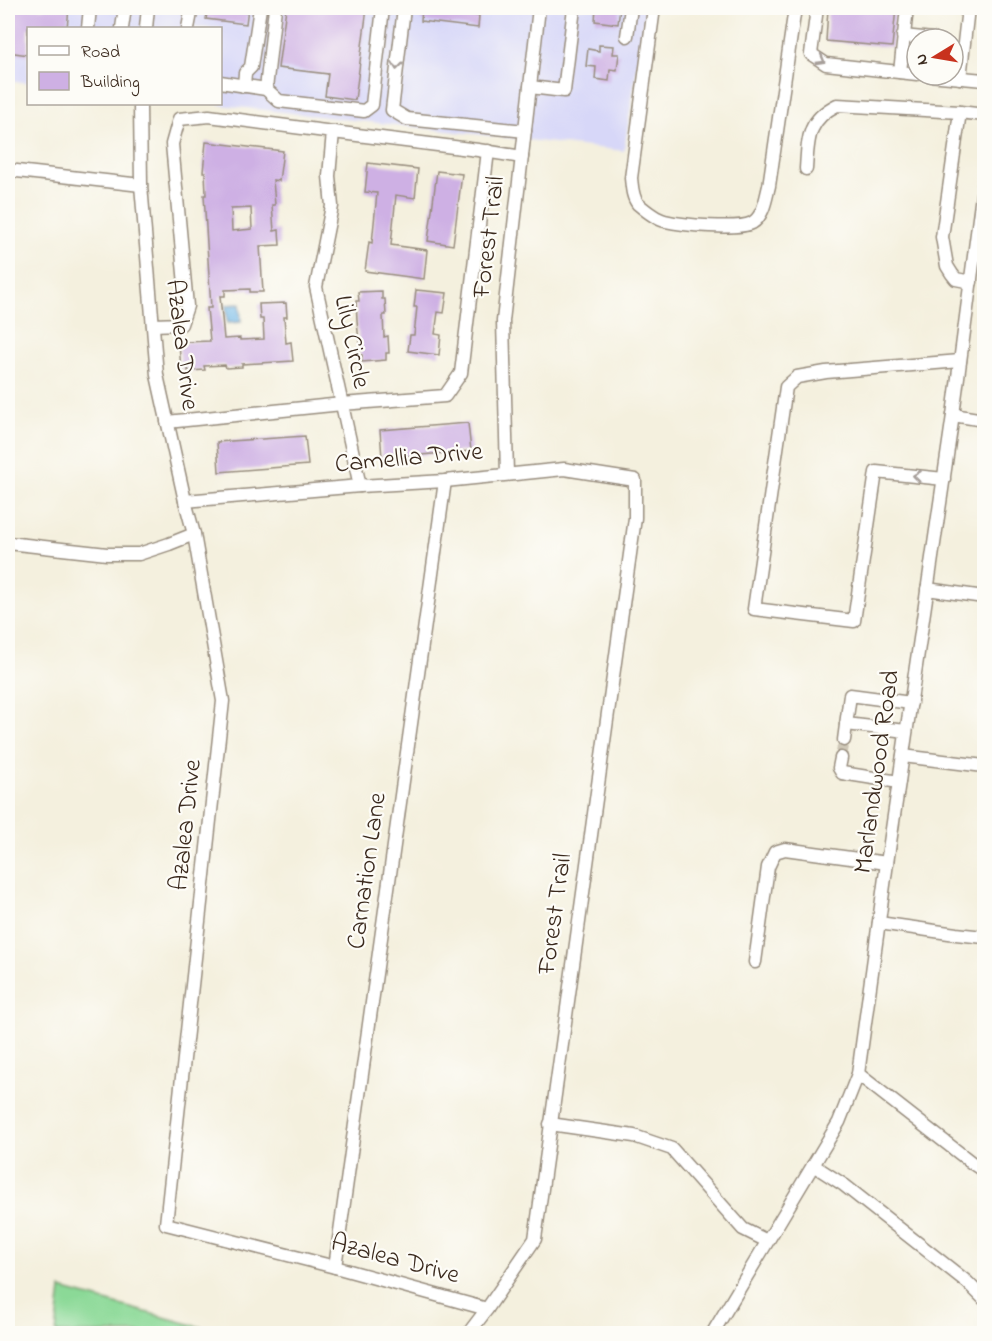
<svg xmlns="http://www.w3.org/2000/svg" width="992" height="1341" font-family="'Indie Flower',sans-serif">
	<rect width="100%" height="100%" fill="#fdfcf7"/>
	<filter id="ink" filterUnits="userSpaceOnUse"><feTurbulence type="fractalNoise" baseFrequency=".0167" numOctaves="2"/><feDisplacementMap in="SourceGraphic" scale="12" xChannelSelector="R" yChannelSelector="G"/><feConvolveMatrix kernelMatrix="1 2 1 2 8 2 1 2 1" color-interpolation-filters="sRGB"/></filter>
	<filter id="wash" filterUnits="userSpaceOnUse"><feTurbulence type="fractalNoise" baseFrequency=".008" numOctaves="4" result="noise"/><feDisplacementMap in="SourceGraphic" scale="24" xChannelSelector="R" yChannelSelector="G"/><feGaussianBlur stdDeviation="1.35" result="paint"/><feColorMatrix in="noise" values="0 0 0 0 0 0 0 0 0 0 0 0 0 0 0 0 0 1.4 0 .05"/><feComposite in="paint" operator="in"/></filter>
	<g filter="url(#wash)">
		<rect width="100%" height="100%" fill="#f4f0de"/>
		<polygon fill="#d7d7f8" points="8,8 646,8 624,151 212,104 220,104 220,28 28,28 28,83 8,80"/>
		<polygon fill="#8bd997" stroke="#63825a" stroke-width="1.5" points="61,1289 222,1333 56,1333"/>
		<polygon fill="#71b8e8" stroke="#567183" stroke-width="1.5" points="240,304 241,322 227,323 226,305"/>
		<g id="blocks">
			<g fill="#ceb0e4" fill-rule="evenodd">
				<polygon points="8,8 69,8 67,28 28,28 28,55 8,52"/>
				<polygon points="208,8 248,8 246,24 206,19"/>
				<polygon points="286,8 367,8 355,100 325,96 328,74 278,68"/>
				<polygon points="422,8 441,8 441,11 479,16 478,28 421,21"/>
				<polygon points="596,8 620,8 618,24 595,21"/>
				<polygon points="828,8 896,8 892,47 826,41"/>
				<polygon points="599,45 614,46 613,54 619,54 617,70 610,69 609,81 595,79 596,67 586,66 588,49 599,51"/>
				<path d="M 206,142 L 283,151 L 279,181 L 273,180 L 275,205 L 272,205 L 274,231 L 279,230 L 280,245 L 260,246 L 263,292 L 250,292 L 250,289 L 225,290 L 225,296 L 220,296 L 224,339 L 240,338 L 240,340 L 264,339 L 263,319 L 260,319 L 259,304 L 286,303 L 287,317 L 284,317 L 286,343 L 291,342 L 293,361 L 242,364 L 242,367 L 226,368 L 225,365 L 204,366 L 205,370 L 188,371 L 188,368 L 181,369 L 179,345 L 186,344 L 186,342 L 210,341 L 207,308 L 211,308 L 204,195 L 206,195 L 205,172 L 203,172 ZM 251,208 L 252,229 L 232,231 L 231,209 Z"/>
				<polygon points="368,163 418,169 415,198 396,195 391,245 427,250 424,279 365,271 369,242 372,243 377,193 365,192"/>
				<polygon points="437,171 462,174 453,245 428,241"/>
				<polygon points="416,290 447,293 444,313 438,312 435,334 441,335 439,355 408,351 410,335 414,335 417,307 414,307"/>
				<polygon points="382,291 382,299 385,299 386,315 383,315 384,337 388,336 389,353 386,353 386,360 362,362 362,355 360,355 357,320 356,301 359,301 358,292"/>
				<polygon points="468,423 471,451 382,458 380,430"/>
				<polygon points="305,436 308,465 219,472 217,442"/>
			</g>
		</g>
	</g>
	<g filter="url(#ink)">
		<use href="#blocks" fill-opacity="0" stroke="#988d7e" stroke-width="1.5"/>
		<g fill="none" stroke-linecap="round" stroke-linejoin="round">
			<polyline stroke="#cfc8b8" stroke-width="12" stroke-dasharray="12 6" stroke-linecap="butt" points="841,758 844,740"/>
			<g stroke="#988d7e" stroke-width="15">
				<g id="minor">
					<polyline points="404,8 392,110 407,119 525,131"/>
					<path d="M 654,8 L 631,178 C 632,186 632,197 638,204 C 645,210 656,219 665,221 C 682,225 738,230 752,223 C 764,216 766,197 769,186 L 795,8"/>
					<polyline points="817,8 811,54 826,64 917,74"/>
					<polyline points="88,28 90,8"/>
					<polyline points="122,28 125,8"/>
					<polyline points="146,28 148,8"/>
					<polyline points="188,28 192,8"/>
					<polyline points="627,36 631,8"/>
					<polyline points="903,36 933,39"/>
					<polyline points="900,72 907,8"/>
					<polyline points="929,75 984,80"/>
					<polyline points="960,78 968,8"/>
					<polyline points="220,82 266,89 279,101 364,111 372,105 383,8"/>
					<polyline points="244,86 245,73 251,67 260,8"/>
					<polyline points="530,87 564,91 574,8"/>
					<polyline points="266,89 275,8"/>
					<polyline points="140,104 141,185 157,375 185,501 194,534 223,701 166,1224 335,1267 487,1309"/>
					<polyline points="333,132 478,150 522,157"/>
					<path d="M 806,169 C 808,139 807,120 837,105 L 960,112"/>
					<polyline points="8,170 141,185"/>
					<polyline points="971,282 956,279 952,274 947,266 942,237 960,112 984,115"/>
					<polyline points="153,325 181,324 187,306 172,144 179,119 209,116 333,132 329,176 332,206 316,287 360,486"/>
					<polyline points="953,415 984,420"/>
					<polyline points="167,422 342,404 445,396 461,373 488,151"/>
					<polyline points="507,474 503,321 539,8"/>
					<polyline points="944,479 876,472 854,621 754,609 786,387 797,377 826,372 960,361"/>
					<polyline points="185,501 360,486 445,481 564,469 635,480 635,518 535,1239 487,1309 468,1334"/>
					<polyline points="8,543 107,554 139,554 169,544 194,534"/>
					<polyline points="927,589 984,597"/>
					<polyline points="846,724 906,731"/>
					<polyline points="844,740 850,695 911,703"/>
					<polyline points="903,756 984,766"/>
					<polyline points="841,758 839,768 842,773 899,782"/>
					<polyline points="879,923 956,934 984,937"/>
					<polyline points="755,962 768,867 775,852 785,849 887,863"/>
					<polyline points="858,1074 972,1163 984,1171"/>
					<polyline points="550,1124 634,1136 672,1149 743,1229 767,1241"/>
					<polyline points="813,1165 844,1185 967,1282 984,1299"/>
					<polyline points="335,1267 445,481"/>
					<polyline points="712,1334 839,1122 858,1074 887,863 953,415 984,180"/>
				</g>
			</g>
			<use href="#minor" stroke="#fff" stroke-width="12"/>
		</g>
		<defs><path id="oneway-chevron" d="M-2-3.5L2.5 0L-2 3.5" fill="none" stroke-width="1.6" stroke-linecap="round" stroke-linejoin="round" transform="scale(1.5)"/></defs>
		<g stroke="#a79f9a">
			<use href="#oneway-chevron" transform="translate(821 60) rotate(30)"/>
			<use href="#oneway-chevron" transform="translate(397 66) rotate(97)"/>
			<use href="#oneway-chevron" transform="translate(917 476) rotate(-173)"/>
		</g>
	</g>
	<g text-anchor="middle" dominant-baseline="central" stroke-width="4.5" stroke-linejoin="round" paint-order="stroke">
		<g font-size="26" fill="#3b2a1e" stroke="#fdfcf7">
			<text transform="translate(490 237) rotate(-83)">Forest Trail</text>
			<text transform="translate(351 342) rotate(78)">Lily Circle</text>
			<text transform="translate(181 345) rotate(83)">Azalea Drive</text>
			<text transform="translate(409 459) rotate(-5)">Camellia Drive</text>
			<text transform="translate(878 772) rotate(-82)">Marlandwood Road</text>
			<text transform="translate(187 825) rotate(-84)">Azalea Drive</text>
			<text transform="translate(368 871) rotate(-82)">Carnation Lane</text>
			<text transform="translate(556 914) rotate(-82)">Forest Trail</text>
			<text transform="translate(395 1260) rotate(15)">Azalea Drive</text>
		</g>
	</g>
	<rect width="992" height="1341" fill="none" stroke="#fdfcf7" stroke-width="30"/>
	<rect x="27" y="27" width="195" height="78" fill="#fdfcf7" stroke="#afa8a0" stroke-width="1.5"/>
	<rect x="39" y="46" width="30" height="9" fill="#ffffff" stroke="#afa8a0" stroke-width="1.5"/>
	<text x="81" y="57" font-size="18" fill="#3b2a1e">Road</text>
	<rect x="39" y="72" width="30" height="18" fill="#ceb0e4" stroke="#afa8a0" stroke-width="1.5"/>
	<text x="81" y="87" font-size="18" fill="#3b2a1e">Building</text>
	<g transform="translate(935 57) rotate(259)"><circle r="28" fill="#fdfcf7" stroke="#afa8a0" stroke-width="1.5"/>
	<path d="M0-4.5L10 22L0 15L-10 22Z" fill="#c8321e"/>
	<text y="-9" font-size="16" font-weight="bold" text-anchor="middle" fill="#3b2a1e">N</text>
	</g>
</svg>
